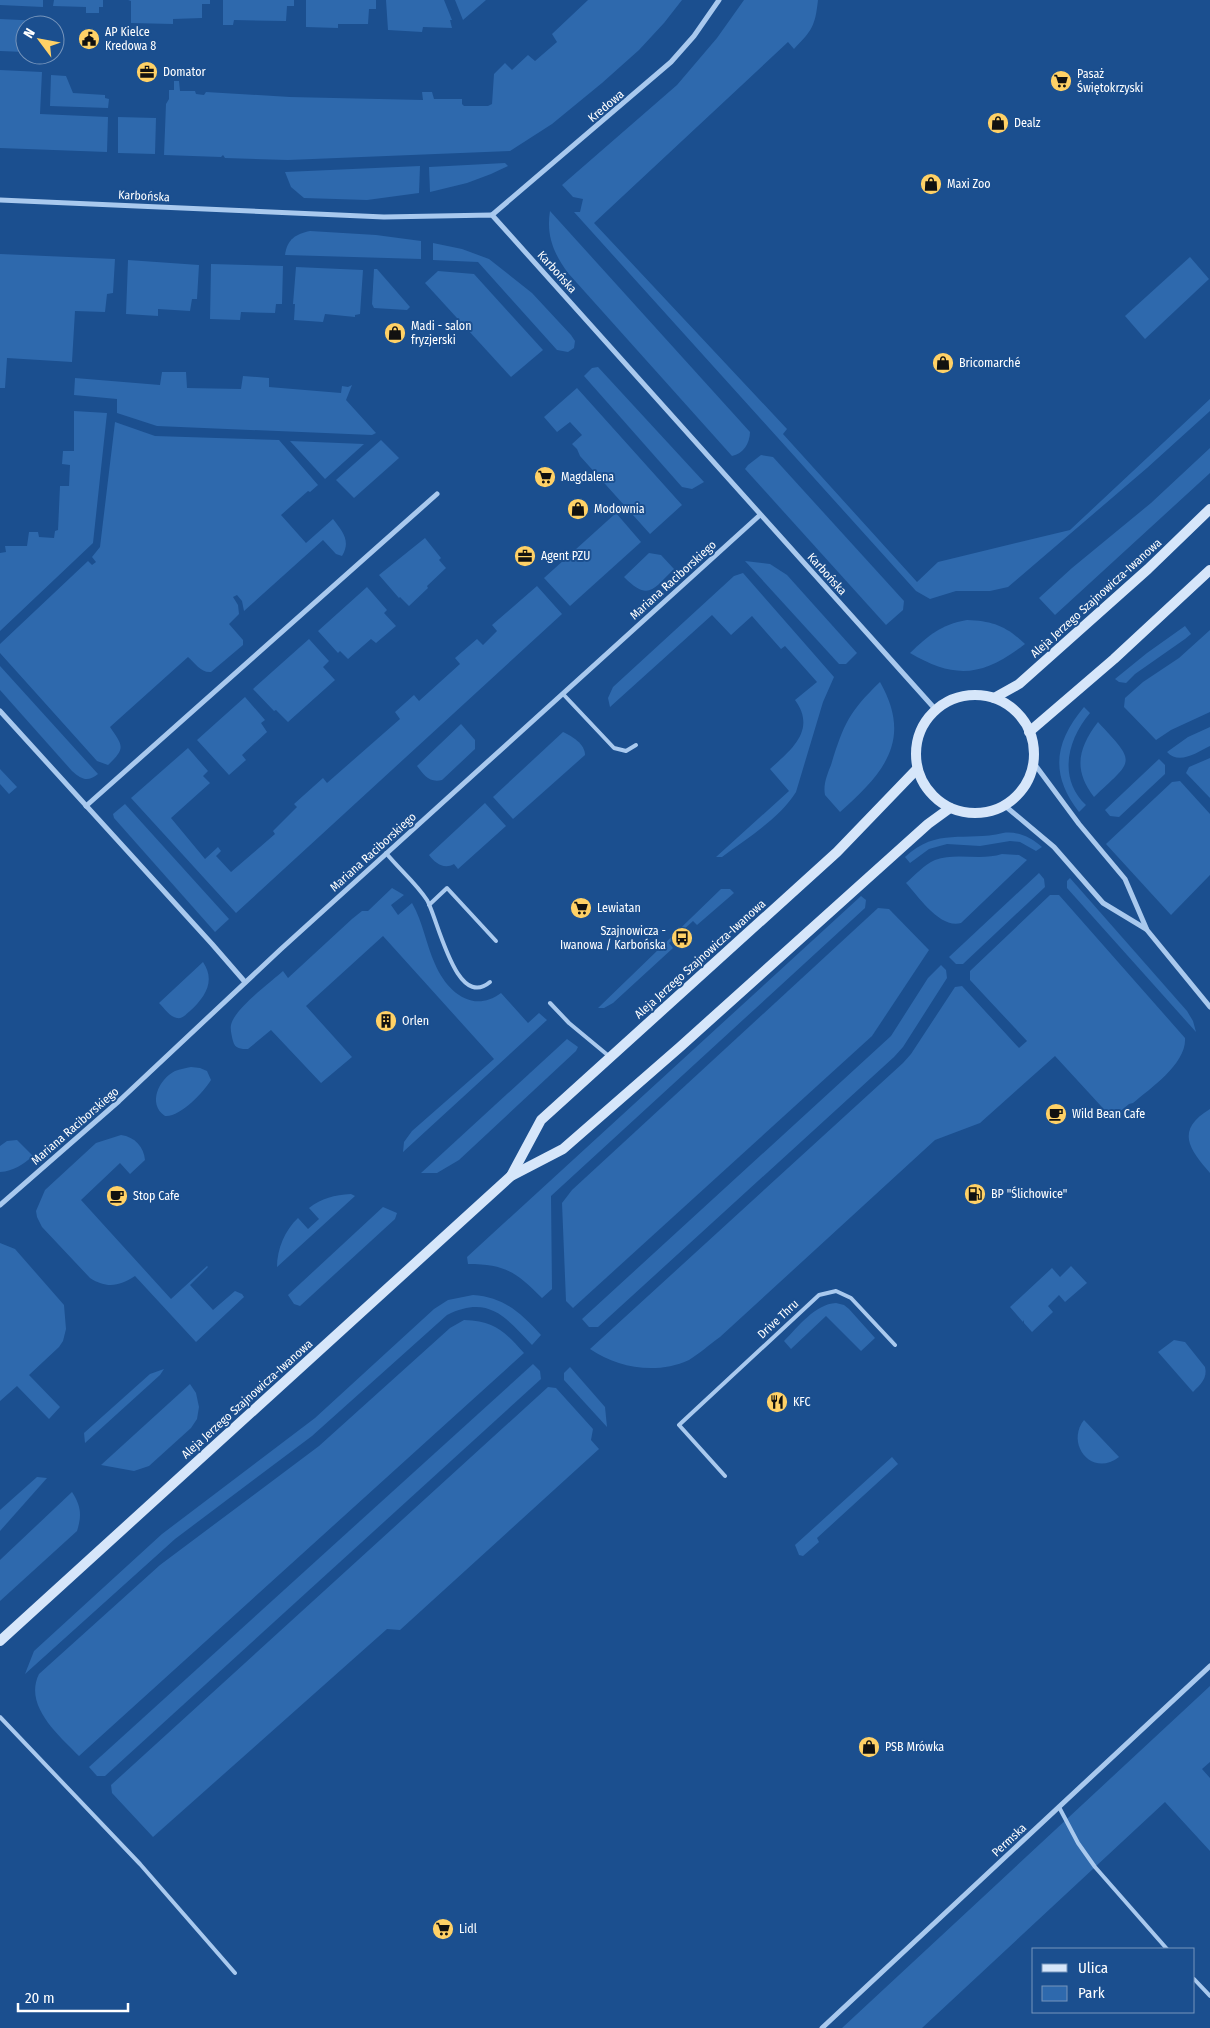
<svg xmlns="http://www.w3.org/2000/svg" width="1210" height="2028" font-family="'Fira Sans Condensed',sans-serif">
	<rect width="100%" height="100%" fill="#1b4f8f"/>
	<g fill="#2e69ad">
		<polygon points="0,0 43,0 43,7 0,5"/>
		<polygon points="54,0 103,0 103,7 99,7 99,13 86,13 86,7 53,6"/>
		<polygon points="128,0 210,0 210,4 202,4 202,18 173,19 173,24 131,23 131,1"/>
		<polygon points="223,0 294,0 294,6 287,6 286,21 234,20 233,25 223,25"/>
		<polygon points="306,0 376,0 376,9 369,9 368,24 338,24 338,28 306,27"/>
		<polygon points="386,0 444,0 452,20 450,20 452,28 423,27 422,32 388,30"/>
		<polygon points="455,0 486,0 463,20"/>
		<polygon points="588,0 682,0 664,23 639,50 602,83 552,124 510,151 288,160 225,158 223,155 221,157 164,155 166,104 169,99 169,90 174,90 174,81 179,81 180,91 195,91 196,94 204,95 206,92 290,97 423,100 422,92 432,92 434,99 462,99 462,104 464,106 488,106 492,104 494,74 505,63 512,70 528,55 535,61 557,42 552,34"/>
		<path d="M 744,0 L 818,0 C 815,27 812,30 794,49 L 788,42 L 594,223 L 787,429 L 783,434 L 917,582 L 938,562 L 1070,530 L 1210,399 L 1210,411 L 1147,468 L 1008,587 L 990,591 L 956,591 L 930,599 L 916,591 L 574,212 L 580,212 L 583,199 L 573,197 L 562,185 L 677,85 L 717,38 Z"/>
		<polygon points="0,19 42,21 42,25 25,25 25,52 0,51"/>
		<polygon points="0,70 42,72 40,114 108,117 107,152 0,148"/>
		<polygon points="51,75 66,76 73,93 105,95 105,98 109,99 108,108 50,106"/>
		<polygon points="118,117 156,118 155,154 118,153"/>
		<polygon points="505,163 508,166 491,174 467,183 430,192 429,167"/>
		<polygon points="420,166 419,193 367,200 304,198 291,187 285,172"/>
		<path d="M 550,211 L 750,432 C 750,443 743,454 732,456 L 568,273 C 554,254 546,236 550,211 Z"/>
		<path d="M 310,231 L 376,235 L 421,241 L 421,259 L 285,255 C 287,239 296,234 310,231 Z"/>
		<polygon points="433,243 462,249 489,259 532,293 571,335 575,341 574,348 568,352 557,350 478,262 433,260"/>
		<polygon points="0,254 115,259 113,293 107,294 105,312 75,311 72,362 7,358 5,388 0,388"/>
		<polygon points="1190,257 1209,279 1145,339 1125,316"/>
		<polygon points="128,260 199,265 197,299 192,299 190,311 158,309 158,316 126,314"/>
		<polygon points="211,264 283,266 282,304 276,304 275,313 241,312 240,320 210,319"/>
		<polygon points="296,267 363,270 360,314 355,315 355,317 325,314 323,322 294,320 295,304 293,304"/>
		<polygon points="374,269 377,269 410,307 407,310 374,308 372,304"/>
		<polygon points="438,271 474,274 543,350 511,377 425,283"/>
		<polygon points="598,367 704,482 692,489 682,487 584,376 592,368"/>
		<polygon points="162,372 186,372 187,388 241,389 243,376 269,378 269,387 341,393 342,386 348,387 352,385 346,400 376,433 372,435 157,426 117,413 117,399 74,395 75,378 160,385"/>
		<polygon points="577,388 682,505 650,534 580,456 577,449 572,444 582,435 570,422 557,432 544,417"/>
		<polygon points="74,411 107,413 93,543 0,631 0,553 6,552 5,546 27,546 29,532 38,532 39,537 54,538 55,531 58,530 60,486 69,486 70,465 62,464 63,451 74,451"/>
		<path d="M 115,422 L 155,436 L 279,440 L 318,485 L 310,492 L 308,491 L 281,515 L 306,543 L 333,519 C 343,532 351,541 342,556 L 336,554 L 323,540 L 244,611 L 242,601 L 237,595 L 233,597 L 238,605 L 239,614 L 229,624 L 243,640 L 243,645 L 211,672 C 201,673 195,663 188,657 L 110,727 C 123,746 126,748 108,765 L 97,761 L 0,653 L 0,644 L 88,561 L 92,565 L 96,562 L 92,557 L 100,547 Z"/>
		<polygon points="381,440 399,458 354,498 336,480"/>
		<polygon points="290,441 364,444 325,479"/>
		<polygon points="1210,448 1210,473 1055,615 1039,598 1072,568 1151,503"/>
		<polygon points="761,455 773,457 904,601 903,610 886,625 745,469 748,465"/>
		<polygon points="616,513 641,542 570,606 544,578"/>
		<polygon points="425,538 441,558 439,560 446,568 427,586 428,588 409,606 400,597 399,598 379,575"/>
		<path d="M 649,553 L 661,555 L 674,569 C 653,589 649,602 624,577 Z"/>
		<polygon points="745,561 770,564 787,575 857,653 846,664 839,664"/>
		<path d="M 743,573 L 834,677 L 823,702 L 796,792 C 779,819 747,838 722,857 L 716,857 L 789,791 L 770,769 C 791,750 817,730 795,700 L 817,682 L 785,646 L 781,649 L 752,616 L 731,635 L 712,615 L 610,707 L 608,698 L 613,687 L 734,576 Z"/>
		<polygon points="537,586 562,614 236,913 131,798 188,748 208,771 203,776 210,783 171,818 205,859 218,847 221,851 216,856 231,872 275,834 273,831 297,807 294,804 323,778 327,783 400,719 395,712 414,695 419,701 460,664 455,658 477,639 483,645 497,631 492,625"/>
		<polygon points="367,587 387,610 384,613 396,626 376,643 371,639 348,659 340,651 338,653 318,631"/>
		<path d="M 967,620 C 993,621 1006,626 1025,644 C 983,676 956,680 910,653 C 929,635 940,625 967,620 Z"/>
		<polygon points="1185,626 1191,634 1185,639 1135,674 1126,683 1119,682 1115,679 1147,653"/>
		<polygon points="1210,630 1210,712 1171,730 1156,740 1124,707 1125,698 1143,682 1179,658"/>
		<polygon points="309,639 329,661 323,667 335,680 288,722 276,710 274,711 253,689"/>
		<path d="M 0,666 L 98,774 C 88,782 82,780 72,771 L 0,690 Z"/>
		<path d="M 880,682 C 913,740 884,773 840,812 L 825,795 C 823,785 827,775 831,765 C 844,723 849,712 880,682 Z"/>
		<polygon points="245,697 265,720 261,723 267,732 242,755 246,760 229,775 197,740"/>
		<path d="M 1084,707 L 1090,713 C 1067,740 1058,779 1086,805 L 1079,812 C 1050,774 1054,743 1084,707 Z"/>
		<path d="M 1098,722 C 1137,764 1134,759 1094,797 C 1073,770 1078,748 1098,722 Z"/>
		<path d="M 461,724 L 475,740 L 475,749 L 442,780 C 429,783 424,775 417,766 Z"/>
		<path d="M 1210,727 L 1210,746 C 1196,753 1179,765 1167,752 L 1188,737 Z"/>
		<path d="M 563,732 C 572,736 585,744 585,755 L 513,819 L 493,797 Z"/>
		<polygon points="1210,758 1210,798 1186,773 1189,767"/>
		<polygon points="1159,759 1165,765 1165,774 1119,817 1110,816 1105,810"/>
		<polygon points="0,769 17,787 9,794 0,784"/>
		<polygon points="1180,781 1210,814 1210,875 1171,915 1106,844 1172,782"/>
		<path d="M 485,803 L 506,826 L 458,869 L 454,864 C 444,870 435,863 429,855 Z"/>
		<polygon points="125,804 229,919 215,932 114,818 113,814"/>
		<path d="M 1003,833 C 1018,831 1031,837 1042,847 L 1036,851 L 1020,842 L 1010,841 L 980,846 L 947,844 L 929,849 L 910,863 L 905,857 C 937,827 965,842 1003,833 Z"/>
		<path d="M 1002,854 L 1019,855 L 1027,860 L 961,923 C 940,929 919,897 906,883 C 915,875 924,865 935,860 C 956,852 980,861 1002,854 Z"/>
		<polygon points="1039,873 1044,879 1045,887 963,964 956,964 949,957"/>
		<polygon points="1070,878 1187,1011 1193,1021 1196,1032 1067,888 1067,881"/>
		<path d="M 392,888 L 404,895 L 391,905 L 398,915 L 412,903 C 423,922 426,944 435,964 C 447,992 473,1014 501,993 L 528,1023 L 539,1013 L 547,1020 L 403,1152 L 404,1142 L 412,1131 L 494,1059 L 383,936 L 306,1006 L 352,1057 L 321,1083 L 271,1030 L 248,1049 C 241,1049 235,1049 233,1041 C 232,1037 230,1029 231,1025 C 234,1009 271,982 283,971 L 288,978 L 352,919 L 362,911 L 368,911 Z"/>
		<polygon points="721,889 730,889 734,893 697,925 693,921 669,943 673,948 613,1003 604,1008 598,1008"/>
		<path d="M 1050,895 L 1059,895 L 1185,1038 C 1187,1063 1151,1088 1133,1103 L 1129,1104 L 1112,1118 L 1055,1056 L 980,1123 L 935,1140 L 720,1337 C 710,1344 699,1354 689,1360 C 656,1375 618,1368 590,1349 L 903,1063 L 911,1054 L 955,987 L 962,986 L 1019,1048 L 1027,1041 L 970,980 L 970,971 Z"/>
		<path d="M 861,896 L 866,900 L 865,908 L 551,1196 L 552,1289 L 542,1298 C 516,1272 505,1264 468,1264 L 467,1257 Z"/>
		<polygon points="878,908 889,909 929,950 872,1036 573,1308 566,1301 562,1203 572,1190"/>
		<path d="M 203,962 C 216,981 205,997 190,1011 C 186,1014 183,1019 177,1018 C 170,1017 164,1008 159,1003 Z"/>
		<polygon points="941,965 946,970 947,978 903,1047 894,1057 598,1327 589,1327 582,1319 891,1036 928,978"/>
		<polygon points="567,1039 578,1047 576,1051 459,1160 437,1173 421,1173"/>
		<path d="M 191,1067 L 200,1068 L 207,1071 L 211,1080 C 204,1092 179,1118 165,1116 C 147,1104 159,1079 175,1071 C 180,1069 186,1068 191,1067 Z"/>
		<path d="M 1210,1109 L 1210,1173 C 1189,1149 1175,1130 1210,1109 Z"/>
		<path d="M 121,1135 C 135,1137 144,1147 145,1160 L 130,1174 L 120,1163 L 81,1200 L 171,1299 L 207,1266 L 208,1267 L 190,1285 L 213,1310 L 235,1291 L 242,1294 L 244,1297 L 196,1342 L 135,1276 C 120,1286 107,1289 90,1278 L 42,1227 L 37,1217 L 36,1211 L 45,1190 L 96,1143 Z"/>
		<path d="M 17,1140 L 33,1156 C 22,1165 14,1171 0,1172 L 0,1146 L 7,1141 Z"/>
		<path d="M 351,1194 L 355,1196 L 277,1267 C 277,1249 285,1230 298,1218 L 308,1229 L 319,1219 L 309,1208 C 322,1198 334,1195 351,1194 Z"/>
		<polygon points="383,1207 397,1213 395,1219 300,1306 294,1304 288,1295"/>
		<polygon points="0,1243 15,1249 64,1305 66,1329 63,1341 59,1347 29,1375 60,1407 49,1419 17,1386 0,1401"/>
		<polygon points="1071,1266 1087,1283 1065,1302 1059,1295 1048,1306 1053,1312 1032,1332 1024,1323 1024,1320 1023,1322 1010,1307 1052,1268 1060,1277"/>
		<path d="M 473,1295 C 504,1297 521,1313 541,1335 L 532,1345 C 505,1316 488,1295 447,1315 L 312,1436 L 175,1539 L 25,1674 L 34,1651 L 162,1534 L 315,1418 L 434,1309 L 448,1300 Z"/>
		<path d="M 836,1303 L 844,1305 L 849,1309 L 875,1338 L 861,1351 L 826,1316 L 791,1349 L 784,1341 C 798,1327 815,1304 836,1303 Z"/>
		<path d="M 464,1320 C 495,1321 504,1331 524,1353 L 79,1756 C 60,1736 23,1706 39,1674 L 160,1565 L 319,1446 L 450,1328 Z"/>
		<path d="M 1174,1340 L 1185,1342 L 1205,1367 C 1208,1378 1200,1385 1193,1392 L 1158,1352 Z"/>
		<polygon points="533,1364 540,1371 541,1379 105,1776 97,1776 89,1767"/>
		<polygon points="570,1367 605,1407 607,1427 564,1380 564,1373"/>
		<polygon points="164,1369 160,1375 85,1443 84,1433 150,1374"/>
		<polygon points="190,1384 196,1393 199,1407 197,1419 191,1428 149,1466 134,1471 101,1465"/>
		<polygon points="548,1387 556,1388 593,1429 591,1440 599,1449 400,1630 387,1629 153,1837 112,1793 111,1785"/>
		<path d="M 1084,1420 L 1119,1457 C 1092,1478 1065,1444 1084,1420 Z"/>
		<polygon points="892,1457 898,1464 817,1538 819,1542 803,1556 799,1555 795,1545"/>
		<polygon points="37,1477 47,1478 0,1531 0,1510"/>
		<path d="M 72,1492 C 81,1506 82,1515 77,1531 L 0,1601 L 0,1560 Z"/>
		<polygon points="1210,1686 1210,1762 1202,1769 1210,1778 1210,1851 1165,1802 922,2028 842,2028"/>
	</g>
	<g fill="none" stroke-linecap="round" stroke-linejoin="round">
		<g stroke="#a9c9ee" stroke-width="4">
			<polyline points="563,694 614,748 626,751 636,745"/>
			<path d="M 386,853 C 399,869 416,883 427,900 C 438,919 456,1011 490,982"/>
			<polyline points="429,905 447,888 496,941"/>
			<polyline points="550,1003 569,1023 610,1057"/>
			<polyline points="725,1476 679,1425 819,1295 836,1291 851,1298 895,1345"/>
			<polyline points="0,1717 140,1864 235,1973"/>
			<polyline points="1059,1807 1078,1843 1095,1867 1167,1949"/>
			<polyline points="1194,1979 1210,1996"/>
		</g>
		<g stroke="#a9c9ee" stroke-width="5">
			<polyline points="0,200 384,217 492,215 936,710"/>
			<polyline points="492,215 671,62 694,36 719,0"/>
			<polyline points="0,711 212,944 245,982"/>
			<polyline points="1033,762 1079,824 1125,879 1147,930 1210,1007"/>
			<polyline points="1004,805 1054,847 1103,903 1146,929"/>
			<polyline points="86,806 437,494"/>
			<polyline points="0,1205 119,1101 281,949 760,515"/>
			<polyline points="822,2028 1210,1666"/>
		</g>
		<g stroke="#d6e6fa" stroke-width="10">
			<circle cx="975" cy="754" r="59"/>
			<polyline points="994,698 1019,684 1148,569 1210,509"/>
			<polyline points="1029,732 1114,659 1210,570"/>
			<polyline points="511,1176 541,1120 837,852 917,769"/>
			<polyline points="0,1641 511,1176 563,1149 680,1047 928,824 950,808"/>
		</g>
	</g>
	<defs>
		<g id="civic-disc" transform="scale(1.125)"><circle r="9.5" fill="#ffd166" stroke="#1b4f8f"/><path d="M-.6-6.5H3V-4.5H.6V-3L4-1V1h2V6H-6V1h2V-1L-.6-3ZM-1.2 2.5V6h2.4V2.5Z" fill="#111"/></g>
		<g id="office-disc" transform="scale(1.125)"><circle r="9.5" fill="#ffd166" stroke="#1b4f8f"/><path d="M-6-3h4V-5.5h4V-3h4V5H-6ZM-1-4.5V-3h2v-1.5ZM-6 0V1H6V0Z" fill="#111"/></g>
		<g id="supermarket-disc" transform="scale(1.125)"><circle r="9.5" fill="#ffd166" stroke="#1b4f8f"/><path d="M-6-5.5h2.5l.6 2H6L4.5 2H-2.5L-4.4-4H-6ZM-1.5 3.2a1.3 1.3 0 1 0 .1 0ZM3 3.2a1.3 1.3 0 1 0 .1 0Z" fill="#111"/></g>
		<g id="shop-disc" transform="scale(1.125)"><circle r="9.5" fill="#ffd166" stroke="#1b4f8f"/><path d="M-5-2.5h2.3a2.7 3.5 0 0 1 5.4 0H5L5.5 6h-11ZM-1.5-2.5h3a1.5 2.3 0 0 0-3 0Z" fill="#111"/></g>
		<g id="bus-disc" transform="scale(1.125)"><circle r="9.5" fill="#ffd166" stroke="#1b4f8f"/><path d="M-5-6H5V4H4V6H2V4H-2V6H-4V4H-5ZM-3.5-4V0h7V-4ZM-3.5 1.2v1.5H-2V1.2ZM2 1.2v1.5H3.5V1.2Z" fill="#111"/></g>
		<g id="building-disc" transform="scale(1.125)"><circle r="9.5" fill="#ffd166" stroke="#1b4f8f"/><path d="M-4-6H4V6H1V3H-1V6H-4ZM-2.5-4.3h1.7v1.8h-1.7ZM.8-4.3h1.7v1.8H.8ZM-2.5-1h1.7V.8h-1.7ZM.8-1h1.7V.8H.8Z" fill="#111"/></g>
		<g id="cafe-disc" transform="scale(1.125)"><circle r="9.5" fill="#ffd166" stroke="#1b4f8f"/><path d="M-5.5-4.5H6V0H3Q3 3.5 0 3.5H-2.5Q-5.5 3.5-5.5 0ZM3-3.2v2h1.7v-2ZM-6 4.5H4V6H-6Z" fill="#111"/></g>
		<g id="fuel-disc" transform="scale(1.125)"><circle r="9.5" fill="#ffd166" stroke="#1b4f8f"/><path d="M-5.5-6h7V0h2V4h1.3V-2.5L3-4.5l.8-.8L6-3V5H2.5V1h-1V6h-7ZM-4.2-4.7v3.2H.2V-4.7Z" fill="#111"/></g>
		<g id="restaurant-disc" transform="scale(1.125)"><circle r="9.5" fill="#ffd166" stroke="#1b4f8f"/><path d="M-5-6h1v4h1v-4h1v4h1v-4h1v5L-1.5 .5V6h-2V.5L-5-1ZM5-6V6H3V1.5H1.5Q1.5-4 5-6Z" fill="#111"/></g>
	</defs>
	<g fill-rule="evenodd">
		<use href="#civic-disc" x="89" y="39"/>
		<use href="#office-disc" x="147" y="72"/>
		<use href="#supermarket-disc" x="1061" y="81"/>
		<use href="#shop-disc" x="998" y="123"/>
		<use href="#shop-disc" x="931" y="184"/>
		<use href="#shop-disc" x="395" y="333"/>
		<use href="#shop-disc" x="943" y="363"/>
		<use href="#supermarket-disc" x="545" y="477"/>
		<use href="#shop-disc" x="578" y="509"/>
		<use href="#office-disc" x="525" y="556"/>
		<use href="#supermarket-disc" x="581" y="908"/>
		<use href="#bus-disc" x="682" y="938"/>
		<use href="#building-disc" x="386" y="1021"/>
		<use href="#cafe-disc" x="1056" y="1114"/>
		<use href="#fuel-disc" x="975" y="1194"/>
		<use href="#cafe-disc" x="117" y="1196"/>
		<use href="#restaurant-disc" x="777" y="1402"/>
		<use href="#shop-disc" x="869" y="1747"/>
		<use href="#supermarket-disc" x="443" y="1929"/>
	</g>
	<g text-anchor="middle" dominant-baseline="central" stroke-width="4" stroke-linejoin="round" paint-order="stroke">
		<g font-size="12" fill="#fff" stroke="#1b4f8f" text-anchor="start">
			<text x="105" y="32">AP Kielce<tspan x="105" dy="14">Kredowa 8</tspan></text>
			<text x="163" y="72">Domator</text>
			<text x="1077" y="74">Pasaż<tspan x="1077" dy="14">Świętokrzyski</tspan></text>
			<text x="1014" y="123">Dealz</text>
			<text x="947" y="184">Maxi Zoo</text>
			<text x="411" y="326">Madi - salon<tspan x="411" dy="14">fryzjerski</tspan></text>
			<text x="959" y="363">Bricomarché</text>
			<text x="561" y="477">Magdalena</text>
			<text x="594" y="509">Modownia</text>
			<text x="541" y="556">Agent PZU</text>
			<text x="597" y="908">Lewiatan</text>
			<text x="666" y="931" text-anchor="end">Szajnowicza -<tspan x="666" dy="14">Iwanowa / Karbońska</tspan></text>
			<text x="402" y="1021">Orlen</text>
			<text x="1072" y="1114">Wild Bean Cafe</text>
			<text x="991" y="1194">BP "Ślichowice"</text>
			<text x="133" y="1196">Stop Cafe</text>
			<text x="793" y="1402">KFC</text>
			<text x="885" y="1747">PSB Mrówka</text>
			<text x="459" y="1929">Lidl</text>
		</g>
		<g font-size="12" fill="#fff" stroke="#1b4f8f">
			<text transform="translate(606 106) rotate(-40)">Kredowa</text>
			<text transform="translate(144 196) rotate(3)">Karbońska</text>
			<text transform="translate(557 272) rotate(48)">Karbońska</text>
			<text transform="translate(827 574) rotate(48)">Karbońska</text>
			<text transform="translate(673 580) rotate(-42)">Mariana Raciborskiego</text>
			<text transform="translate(1096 598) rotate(-42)">Aleja Jerzego Szajnowicza-Iwanowa</text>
			<text transform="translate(373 852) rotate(-42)">Mariana Raciborskiego</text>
			<text transform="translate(700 959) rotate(-42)">Aleja Jerzego Szajnowicza-Iwanowa</text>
			<text transform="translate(75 1126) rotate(-41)">Mariana Raciborskiego</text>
			<text transform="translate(778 1319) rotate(-43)">Drive Thru</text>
			<text transform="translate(247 1399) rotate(-42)">Aleja Jerzego Szajnowicza-Iwanowa</text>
			<text transform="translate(1009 1840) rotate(-43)">Permska</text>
		</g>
	</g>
	<rect x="1032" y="1948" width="162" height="65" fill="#1b4f8f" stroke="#7695bc"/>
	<rect x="1042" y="1964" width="25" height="8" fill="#d6e6fa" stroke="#7695bc"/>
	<text x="1078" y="1973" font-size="15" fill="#ffffff">Ulica</text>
	<rect x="1042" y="1986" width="25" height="15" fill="#2e69ad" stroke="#7695bc"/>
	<text x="1078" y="1998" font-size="15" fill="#ffffff">Park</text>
	<g transform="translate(40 40) rotate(302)"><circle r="24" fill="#1b4f8f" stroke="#7695bc"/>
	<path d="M0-4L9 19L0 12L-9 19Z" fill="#ffd166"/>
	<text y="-8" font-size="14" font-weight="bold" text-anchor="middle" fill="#ffffff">N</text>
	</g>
	<path d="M18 2003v8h110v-8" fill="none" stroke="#ffffff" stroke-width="2.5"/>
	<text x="25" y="2003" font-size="15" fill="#ffffff" stroke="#1b4f8f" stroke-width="4" paint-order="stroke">20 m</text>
</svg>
